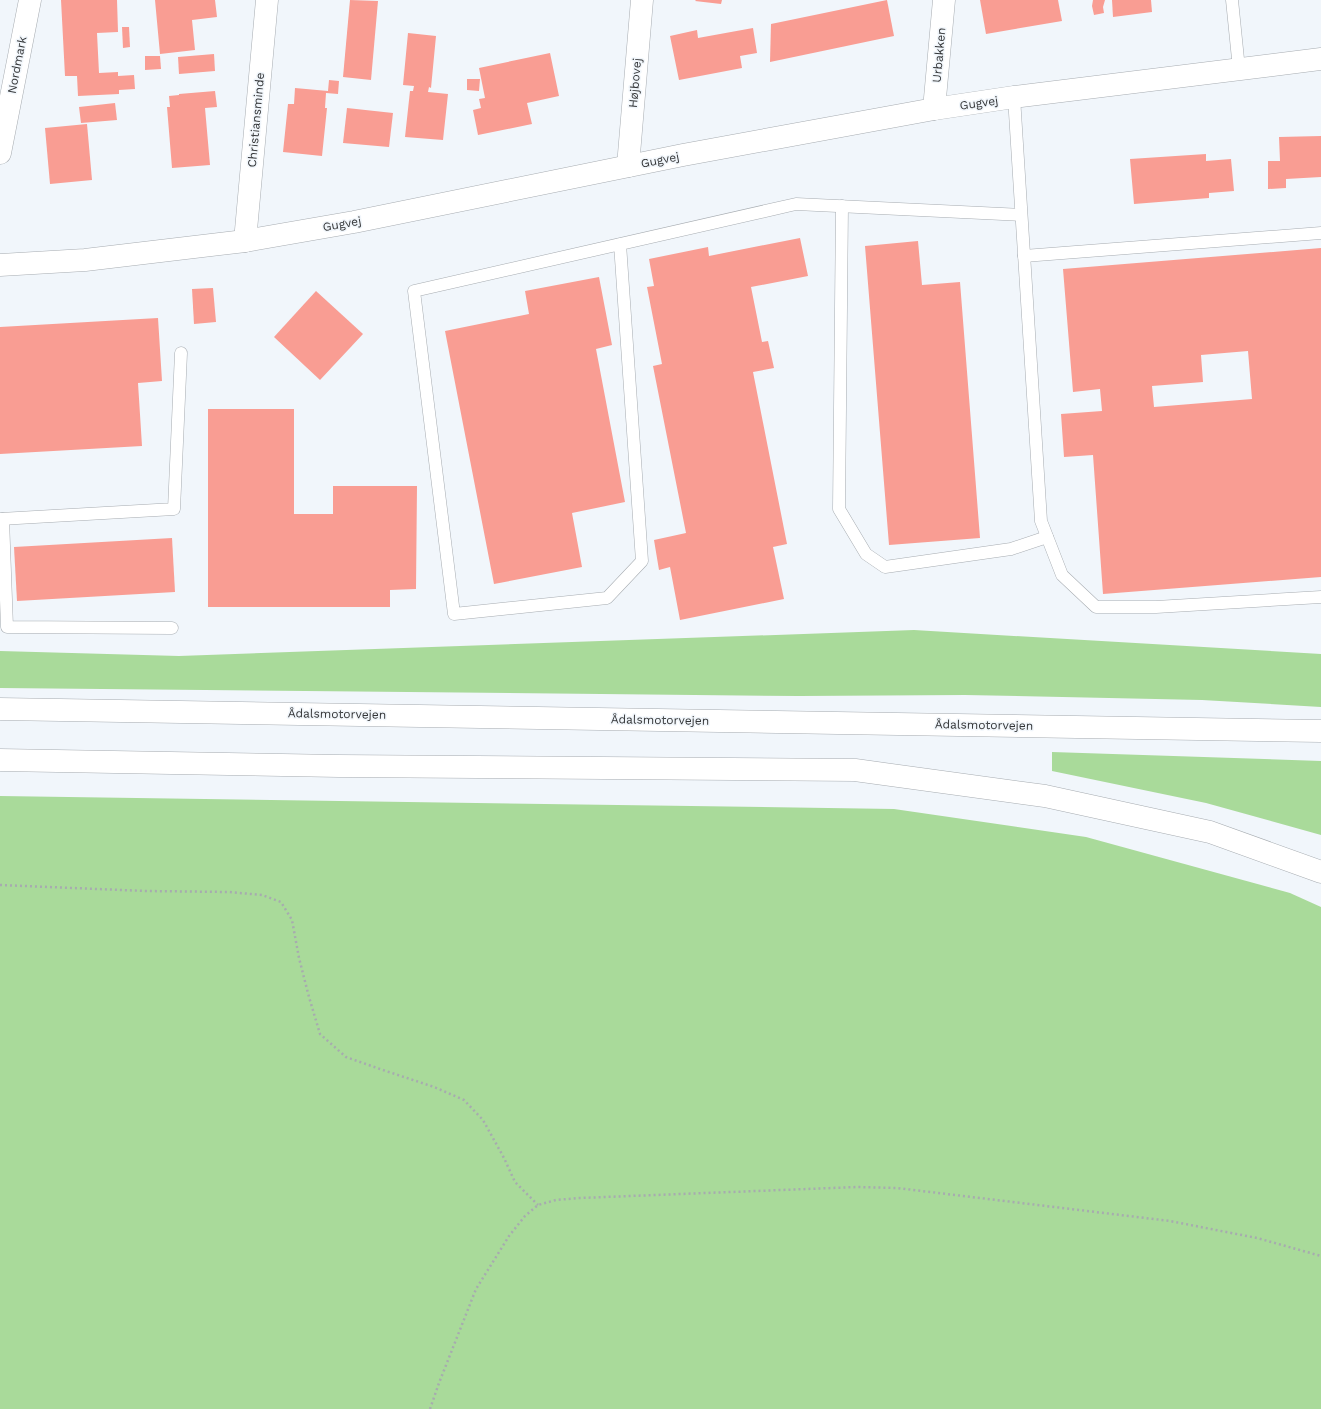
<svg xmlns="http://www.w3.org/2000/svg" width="1321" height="1409" font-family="'Work Sans',sans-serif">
	<rect width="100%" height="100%" fill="#f1f6fb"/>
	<g fill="#a9da9a">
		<polygon points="914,630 1321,654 1321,707 1202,700 965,695 799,696 0,688 0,651 179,656"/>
		<polygon points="1052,752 1321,761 1321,835 1206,803 1052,771"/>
		<polygon points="0,796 894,809 1086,837 1290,893 1321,907 1321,1409 0,1409"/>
	</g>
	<g fill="#f99d93" fill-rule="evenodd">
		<polygon points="61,0 117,0 118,32 97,33 99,73 118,72 118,76 134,75 135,89 119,90 119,94 78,96 77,76 65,76"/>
		<polygon points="155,0 215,0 217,17 192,20 195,50 160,54"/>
		<polygon points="350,0 378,1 371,80 343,77"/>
		<polygon points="696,0 722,0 721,4 695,1"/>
		<polygon points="887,0 894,36 770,62 771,24"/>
		<polygon points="980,0 1058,0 1062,21 986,34"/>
		<polygon points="1093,0 1105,0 1103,7 1104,13 1094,15 1092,6"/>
		<polygon points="1112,0 1151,0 1152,12 1113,17"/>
		<polygon points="122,27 129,27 130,47 123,48"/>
		<polygon points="753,28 757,53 740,56 742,68 679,80 670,36 697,30 698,38"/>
		<polygon points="408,33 436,36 431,88 429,87 428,92 448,94 443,140 405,137 410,91 413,91 414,86 403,85"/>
		<polygon points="550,53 559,96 527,103 532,124 478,135 473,110 481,108 479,99 485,98 479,68"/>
		<polygon points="214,54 215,71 179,74 178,57"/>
		<polygon points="145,56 160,56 161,69 145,70"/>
		<polygon points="467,79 480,79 479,91 467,90"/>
		<polygon points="329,80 339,81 338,94 326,93 325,108 327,108 322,156 283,152 288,104 294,104 295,88 328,91"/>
		<polygon points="215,91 217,107 205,108 210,165 172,168 167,107 170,107 169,96 179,95 179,94"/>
		<polygon points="115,103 117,120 81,123 79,107"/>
		<polygon points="347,108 393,113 389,147 343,143"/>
		<polygon points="87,124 92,180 50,184 45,128"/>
		<polygon points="1321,136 1321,177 1286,179 1286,188 1268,189 1268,161 1280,161 1279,137"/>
		<polygon points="1206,154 1206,161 1231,159 1234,191 1209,193 1209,198 1134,204 1130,159"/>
		<polygon points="800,238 808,276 751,287 762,342 768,341 774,368 753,372 787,544 773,547 784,599 680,620 670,567 659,570 654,540 686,533 653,366 662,364 647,287 654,286 649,259 708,247 709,256"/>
		<polygon points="918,241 922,285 960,282 980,538 889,545 865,246"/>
		<path d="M 1321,248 L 1321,577 L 1103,594 L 1093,455 L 1064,457 L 1061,414 L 1102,411 L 1100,389 L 1073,392 L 1063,269 ZM 1248,351 L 1252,399 L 1154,407 L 1152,386 L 1203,382 L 1201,355 Z"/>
		<polygon points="599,277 612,345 596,349 625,502 572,513 582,567 494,584 445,331 529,314 525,291"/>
		<polygon points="213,288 216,322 194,324 192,289"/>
		<polygon points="316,291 363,334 320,380 274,337"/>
		<polygon points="158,318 162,381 138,383 142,446 0,454 0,327"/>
		<polygon points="208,409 294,409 294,514 333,514 333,486 417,486 416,589 390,590 390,607 208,607"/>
		<polygon points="172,538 175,592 17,601 14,547"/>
	</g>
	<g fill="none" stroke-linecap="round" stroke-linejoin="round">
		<g stroke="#a7acb1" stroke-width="13">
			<g id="service">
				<polyline points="1232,0 1239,69"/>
				<polyline points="1014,97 1041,521 1062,575 1096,607 1156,607 1321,597"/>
				<polyline points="842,206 839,509 866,554 885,567 1011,549 1047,537"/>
				<polyline points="620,244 642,561 607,598 454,614 414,291 796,204 1021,215"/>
				<polyline points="1024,256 1321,233"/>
				<polyline points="0,519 174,509 181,353"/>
				<polyline points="3,519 7,627 172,628"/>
			</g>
		</g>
		<g stroke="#a7acb1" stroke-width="23">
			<g id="minor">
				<polyline points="934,109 944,0"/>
				<polyline points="0,153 30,0"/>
				<polyline points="628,166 642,0"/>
				<polyline points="245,241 267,0"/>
			</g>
		</g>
		<g stroke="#a7acb1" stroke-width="23">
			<polyline id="tertiary" points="0,265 85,260 245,241 354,222 683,155 934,109 1014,97 1321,59"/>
		</g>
		<g stroke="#a7acb1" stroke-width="23">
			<g id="motorway">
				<polyline points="0,709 1321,731"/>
				<polyline points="0,760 339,766 855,770 1045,796 1210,832 1321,872"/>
			</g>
		</g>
		<g stroke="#a7abaf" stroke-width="2.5" stroke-dasharray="2 3" stroke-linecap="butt">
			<polyline points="0,885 146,891 229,892 262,895 281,902 292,920 299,958 309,997 320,1034 346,1057 380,1069 434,1087 464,1100 483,1120 504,1158 515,1182 538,1205"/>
			<polyline points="430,1409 439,1383 476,1289 509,1236 525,1216 538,1205 556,1200 580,1198 857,1187 897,1188 1170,1221 1257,1238 1321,1256"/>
		</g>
		<use href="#service" stroke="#fff" stroke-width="12"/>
		<use href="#minor" stroke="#fff" stroke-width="22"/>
		<use href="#tertiary" stroke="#fff" stroke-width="22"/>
		<use href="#motorway" stroke="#fff" stroke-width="22"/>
	</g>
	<g text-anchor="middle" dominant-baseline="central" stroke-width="3" stroke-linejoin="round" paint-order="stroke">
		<g font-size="12" fill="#333537" stroke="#f1f6fb">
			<text transform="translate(939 55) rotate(-85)">Urbakken</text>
			<text transform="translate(17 65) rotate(-79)">Nordmark</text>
			<text transform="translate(635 83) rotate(-85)">Højbovej</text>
			<text transform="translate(979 103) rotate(-8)">Gugvej</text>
			<text transform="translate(256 120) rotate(-85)">Christiansminde</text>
			<text transform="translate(660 160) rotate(-11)">Gugvej</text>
			<text transform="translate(342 224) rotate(-10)">Gugvej</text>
			<text transform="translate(337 714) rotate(1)">Ådalsmotorvejen</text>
			<text transform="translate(660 720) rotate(1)">Ådalsmotorvejen</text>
			<text transform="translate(984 725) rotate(1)">Ådalsmotorvejen</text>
		</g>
	</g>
</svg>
